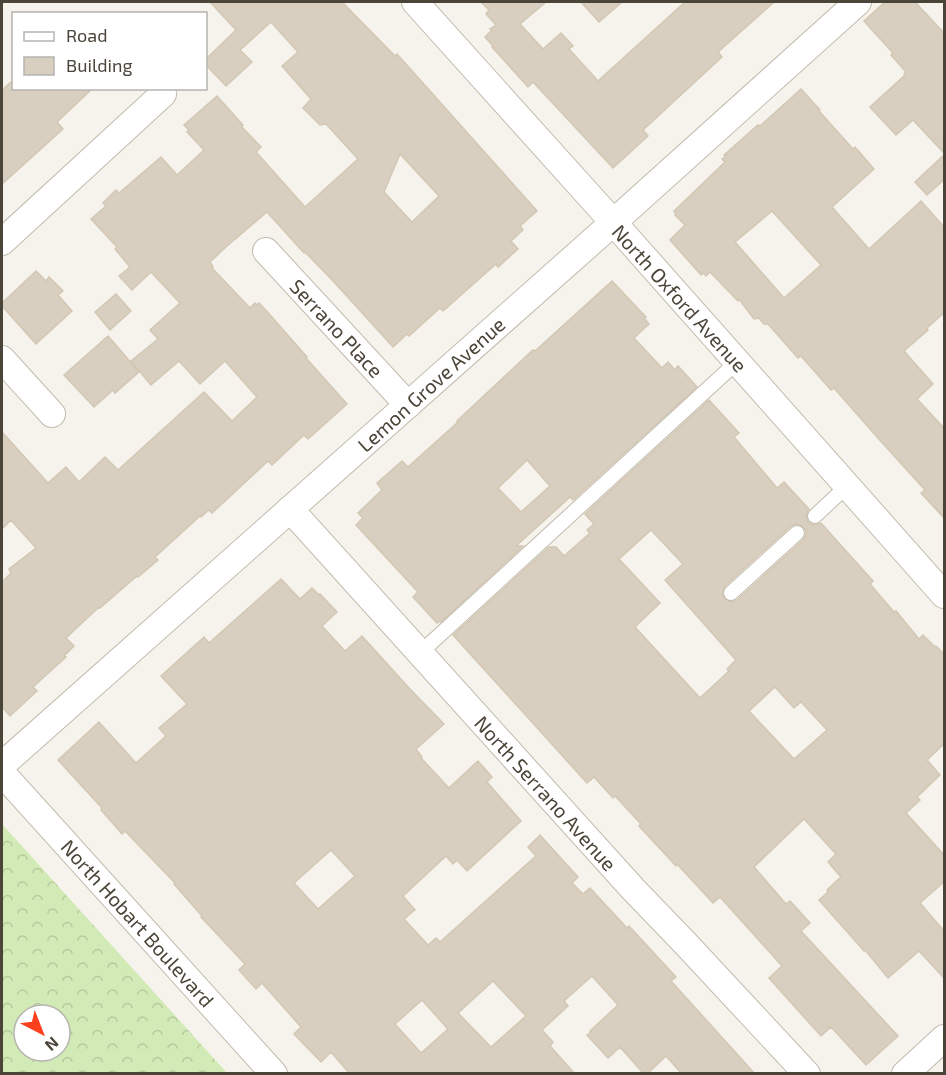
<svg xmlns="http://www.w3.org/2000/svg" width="946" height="1075" font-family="'Exo 2',sans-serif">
	<defs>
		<pattern id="forest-crowns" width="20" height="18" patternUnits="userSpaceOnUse" patternTransform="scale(1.5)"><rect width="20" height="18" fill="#d2eab5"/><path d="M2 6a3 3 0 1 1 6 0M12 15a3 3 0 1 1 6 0" fill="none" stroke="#b6ca9c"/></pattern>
	</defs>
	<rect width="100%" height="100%" fill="#f6f3ec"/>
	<path fill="url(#forest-crowns)" fill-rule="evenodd" d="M 2,824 L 227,1073 L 2,1073 ZM 24,1015 L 60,1015 L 60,1051 L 24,1051 Z"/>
	<g fill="#d8cfc1" stroke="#d3c7b4" stroke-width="1.5" fill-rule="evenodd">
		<path d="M 210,2 L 342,2 L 395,56 L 397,54 L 422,82 L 537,211 L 520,226 L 523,230 L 511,241 L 518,249 L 498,267 L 496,264 L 443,311 L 440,308 L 409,336 L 407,334 L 393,347 L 334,282 L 305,252 L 304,253 L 267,212 L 227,246 L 210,262 L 213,267 L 212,268 L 250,308 L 255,303 L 257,305 L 259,303 L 263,307 L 307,357 L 306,358 L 347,404 L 308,439 L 304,435 L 272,465 L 268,461 L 212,513 L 209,510 L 201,517 L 200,516 L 155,557 L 158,560 L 138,577 L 137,576 L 100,608 L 99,607 L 66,638 L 74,646 L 64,656 L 66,657 L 33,687 L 37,691 L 10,716 L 2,707 L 2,582 L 11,573 L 9,569 L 36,548 L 11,520 L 2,529 L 2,432 L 48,483 L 66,467 L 79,482 L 105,457 L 118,470 L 204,392 L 232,421 L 257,397 L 225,361 L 200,384 L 179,361 L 151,385 L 131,361 L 158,339 L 150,330 L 180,303 L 151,272 L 132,290 L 119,276 L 130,267 L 115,249 L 117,247 L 91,219 L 106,206 L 103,203 L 116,190 L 119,193 L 161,157 L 177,175 L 204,150 L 187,132 L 189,130 L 184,125 L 217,96 L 243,125 L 241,126 L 261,147 L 256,152 L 305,207 L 358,159 L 326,124 L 320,125 L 303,108 L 311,99 L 282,66 L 298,52 L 271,22 L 240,50 L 252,62 L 226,86 L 206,65 L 206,59 L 236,30 ZM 400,154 L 439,196 L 412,222 L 384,192 Z"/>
		<polygon points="481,2 546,2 520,24 543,49 561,33 573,46 569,49 598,81 685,2 774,2 718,52 722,57 643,130 648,136 613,168 533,82 528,87 492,47 493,46 485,37 492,30 490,29 496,25 486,14 489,10"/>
		<polygon points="581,2 622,2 599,22"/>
		<polygon points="885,2 915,2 945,34 945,154 913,120 896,135 870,107 905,75 904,74 906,72 891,55 893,53 864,21"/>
		<polygon points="11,82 14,85 14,88 18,90 20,88 93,88 57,122 63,129 2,184 2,90"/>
		<path d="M 801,89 L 820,110 L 819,111 L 853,149 L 855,147 L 874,169 L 832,207 L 869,249 L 921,201 L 945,228 L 945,312 L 927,328 L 928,330 L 904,351 L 933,384 L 917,399 L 945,429 L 945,519 L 921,493 L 925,490 L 877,437 L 834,388 L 831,390 L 801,356 L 798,358 L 768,324 L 764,324 L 759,318 L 754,319 L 739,299 L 738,301 L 710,272 L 706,276 L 703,273 L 701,275 L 670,240 L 685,225 L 675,215 L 676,214 L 674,211 L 725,162 L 722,159 L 726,156 L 724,155 L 758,125 L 760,126 ZM 772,211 L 821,265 L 784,298 L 735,242 Z"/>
		<polygon points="945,154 945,179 927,195 915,182"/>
		<polygon points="36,271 46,281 49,277 63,291 58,295 72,311 36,344 2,306 2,303"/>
		<path d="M 612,281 L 646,317 L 644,318 L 649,324 L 634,338 L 662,368 L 668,362 L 675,370 L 678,366 L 697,387 L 573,500 L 570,497 L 516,546 L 523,546 L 441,622 L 440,621 L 437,623 L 413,597 L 418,592 L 356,525 L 363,518 L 358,513 L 382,490 L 377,483 L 402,461 L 408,467 L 458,422 L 457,421 L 520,362 L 533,350 L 535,351 ZM 527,460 L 550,486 L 521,512 L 498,488 Z"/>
		<polygon points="116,294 131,311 110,330 95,312"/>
		<polygon points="108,336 139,372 115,393 113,390 94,407 64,375"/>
		<path d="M 709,400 L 739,433 L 734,437 L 777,488 L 784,482 L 809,509 L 806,514 L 808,522 L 813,525 L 821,523 L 873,581 L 870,584 L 894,612 L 896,611 L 919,639 L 923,635 L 935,647 L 936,646 L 945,655 L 945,743 L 927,760 L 940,775 L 917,797 L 920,800 L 906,813 L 945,856 L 945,881 L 920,903 L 945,932 L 945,979 L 919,951 L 888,978 L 865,950 L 864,951 L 819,900 L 828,892 L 827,890 L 841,877 L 828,862 L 836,854 L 804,819 L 754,867 L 786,904 L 790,901 L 810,923 L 801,931 L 898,1036 L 866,1065 L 831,1027 L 821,1036 L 769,978 L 782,966 L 720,897 L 713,903 L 677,864 L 676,866 L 639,826 L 641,824 L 615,796 L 613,798 L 594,777 L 587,783 L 453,635 L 549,547 L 556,547 L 564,556 L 590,533 L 587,530 L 594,524 L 585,514 ZM 796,524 L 803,527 L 806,531 L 806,535 L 803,540 L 737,600 L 732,602 L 725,599 L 722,594 L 725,586 L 791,526 ZM 651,530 L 683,564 L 665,580 L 736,660 L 727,669 L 729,671 L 700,698 L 635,627 L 660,603 L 619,559 ZM 775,687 L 794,708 L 801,702 L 802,703 L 827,730 L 794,759 L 749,711 Z"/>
		<path d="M 281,579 L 300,599 L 312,588 L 319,595 L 320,594 L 337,612 L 322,626 L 345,651 L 362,636 L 409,688 L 444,724 L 416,749 L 422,757 L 421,758 L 449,788 L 478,761 L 492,777 L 487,782 L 521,821 L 467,871 L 457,860 L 453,864 L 446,856 L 403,896 L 415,910 L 404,919 L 428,945 L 436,938 L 440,942 L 536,856 L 528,847 L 540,835 L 578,877 L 572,883 L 583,894 L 590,888 L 627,928 L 629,926 L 676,977 L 671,981 L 755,1074 L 682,1074 L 666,1056 L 647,1074 L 644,1074 L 620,1047 L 608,1058 L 587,1035 L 591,1032 L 590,1031 L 618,1005 L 592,976 L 564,1001 L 568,1006 L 542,1030 L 553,1042 L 550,1046 L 575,1074 L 350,1074 L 331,1052 L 321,1062 L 294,1034 L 301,1027 L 262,983 L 256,989 L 239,970 L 245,964 L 201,917 L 202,916 L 174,884 L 175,883 L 125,831 L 122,834 L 101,810 L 102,808 L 58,760 L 99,722 L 136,763 L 166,736 L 159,728 L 187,704 L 161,676 L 204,637 L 209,643 ZM 331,850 L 355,876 L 318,909 L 294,883 ZM 493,981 L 526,1016 L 491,1047 L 458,1013 ZM 422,1000 L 448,1029 L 421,1053 L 395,1024 Z"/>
	</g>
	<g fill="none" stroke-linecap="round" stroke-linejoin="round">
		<g stroke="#c2bbae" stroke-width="16">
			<g id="lane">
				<polyline points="815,516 847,486"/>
				<polyline points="731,593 797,533"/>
				<polyline points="420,653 737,362"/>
			</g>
		</g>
		<g stroke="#c2bbae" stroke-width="28">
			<g id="street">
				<polyline points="415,2 613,222 944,595"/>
				<polyline points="2,242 163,94"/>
				<polyline points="266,251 408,405"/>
				<polyline points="2,359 52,414"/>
				<polyline points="290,509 633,889 685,943 807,1074"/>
				<polyline points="2,765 597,237 858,2"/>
				<polyline points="2,773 274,1074"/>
				<polyline points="905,1074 944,1038"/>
			</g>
		</g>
		<use href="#lane" stroke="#fff" stroke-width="14"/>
		<use href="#street" stroke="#fff" stroke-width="26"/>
	</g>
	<g text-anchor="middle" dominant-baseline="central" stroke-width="6" stroke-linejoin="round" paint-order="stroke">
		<g font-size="20" fill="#4b4439" stroke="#fff">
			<text transform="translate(680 298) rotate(48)">North Oxford Avenue</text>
			<text transform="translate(337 328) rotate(47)">Serrano Place</text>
			<text transform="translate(431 384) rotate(-42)">Lemon Grove Avenue</text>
			<text transform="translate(546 793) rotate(48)">North Serrano Avenue</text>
			<text transform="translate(138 923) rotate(48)">North Hobart Boulevard</text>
		</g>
	</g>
	<rect width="946" height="1075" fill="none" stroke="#4b4439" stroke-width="6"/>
	<rect x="12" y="12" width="195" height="78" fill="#ffffff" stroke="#b7b4b0" stroke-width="1.5"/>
	<rect x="24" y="32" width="30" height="9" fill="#ffffff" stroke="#b7b4b0" stroke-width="1.5"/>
	<text x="66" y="42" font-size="18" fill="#4b4439">Road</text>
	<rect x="24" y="57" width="30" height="18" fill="#d8cfc1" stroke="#b7b4b0" stroke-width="1.5"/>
	<text x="66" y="72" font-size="18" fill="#4b4439">Building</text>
	<g transform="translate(42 1033) rotate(138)"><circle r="28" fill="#ffffff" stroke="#b7b4b0" stroke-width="1.5"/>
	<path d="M0-4.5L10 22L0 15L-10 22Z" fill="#fc3f1d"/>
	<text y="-9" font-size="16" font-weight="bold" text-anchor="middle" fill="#4b4439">N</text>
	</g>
</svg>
